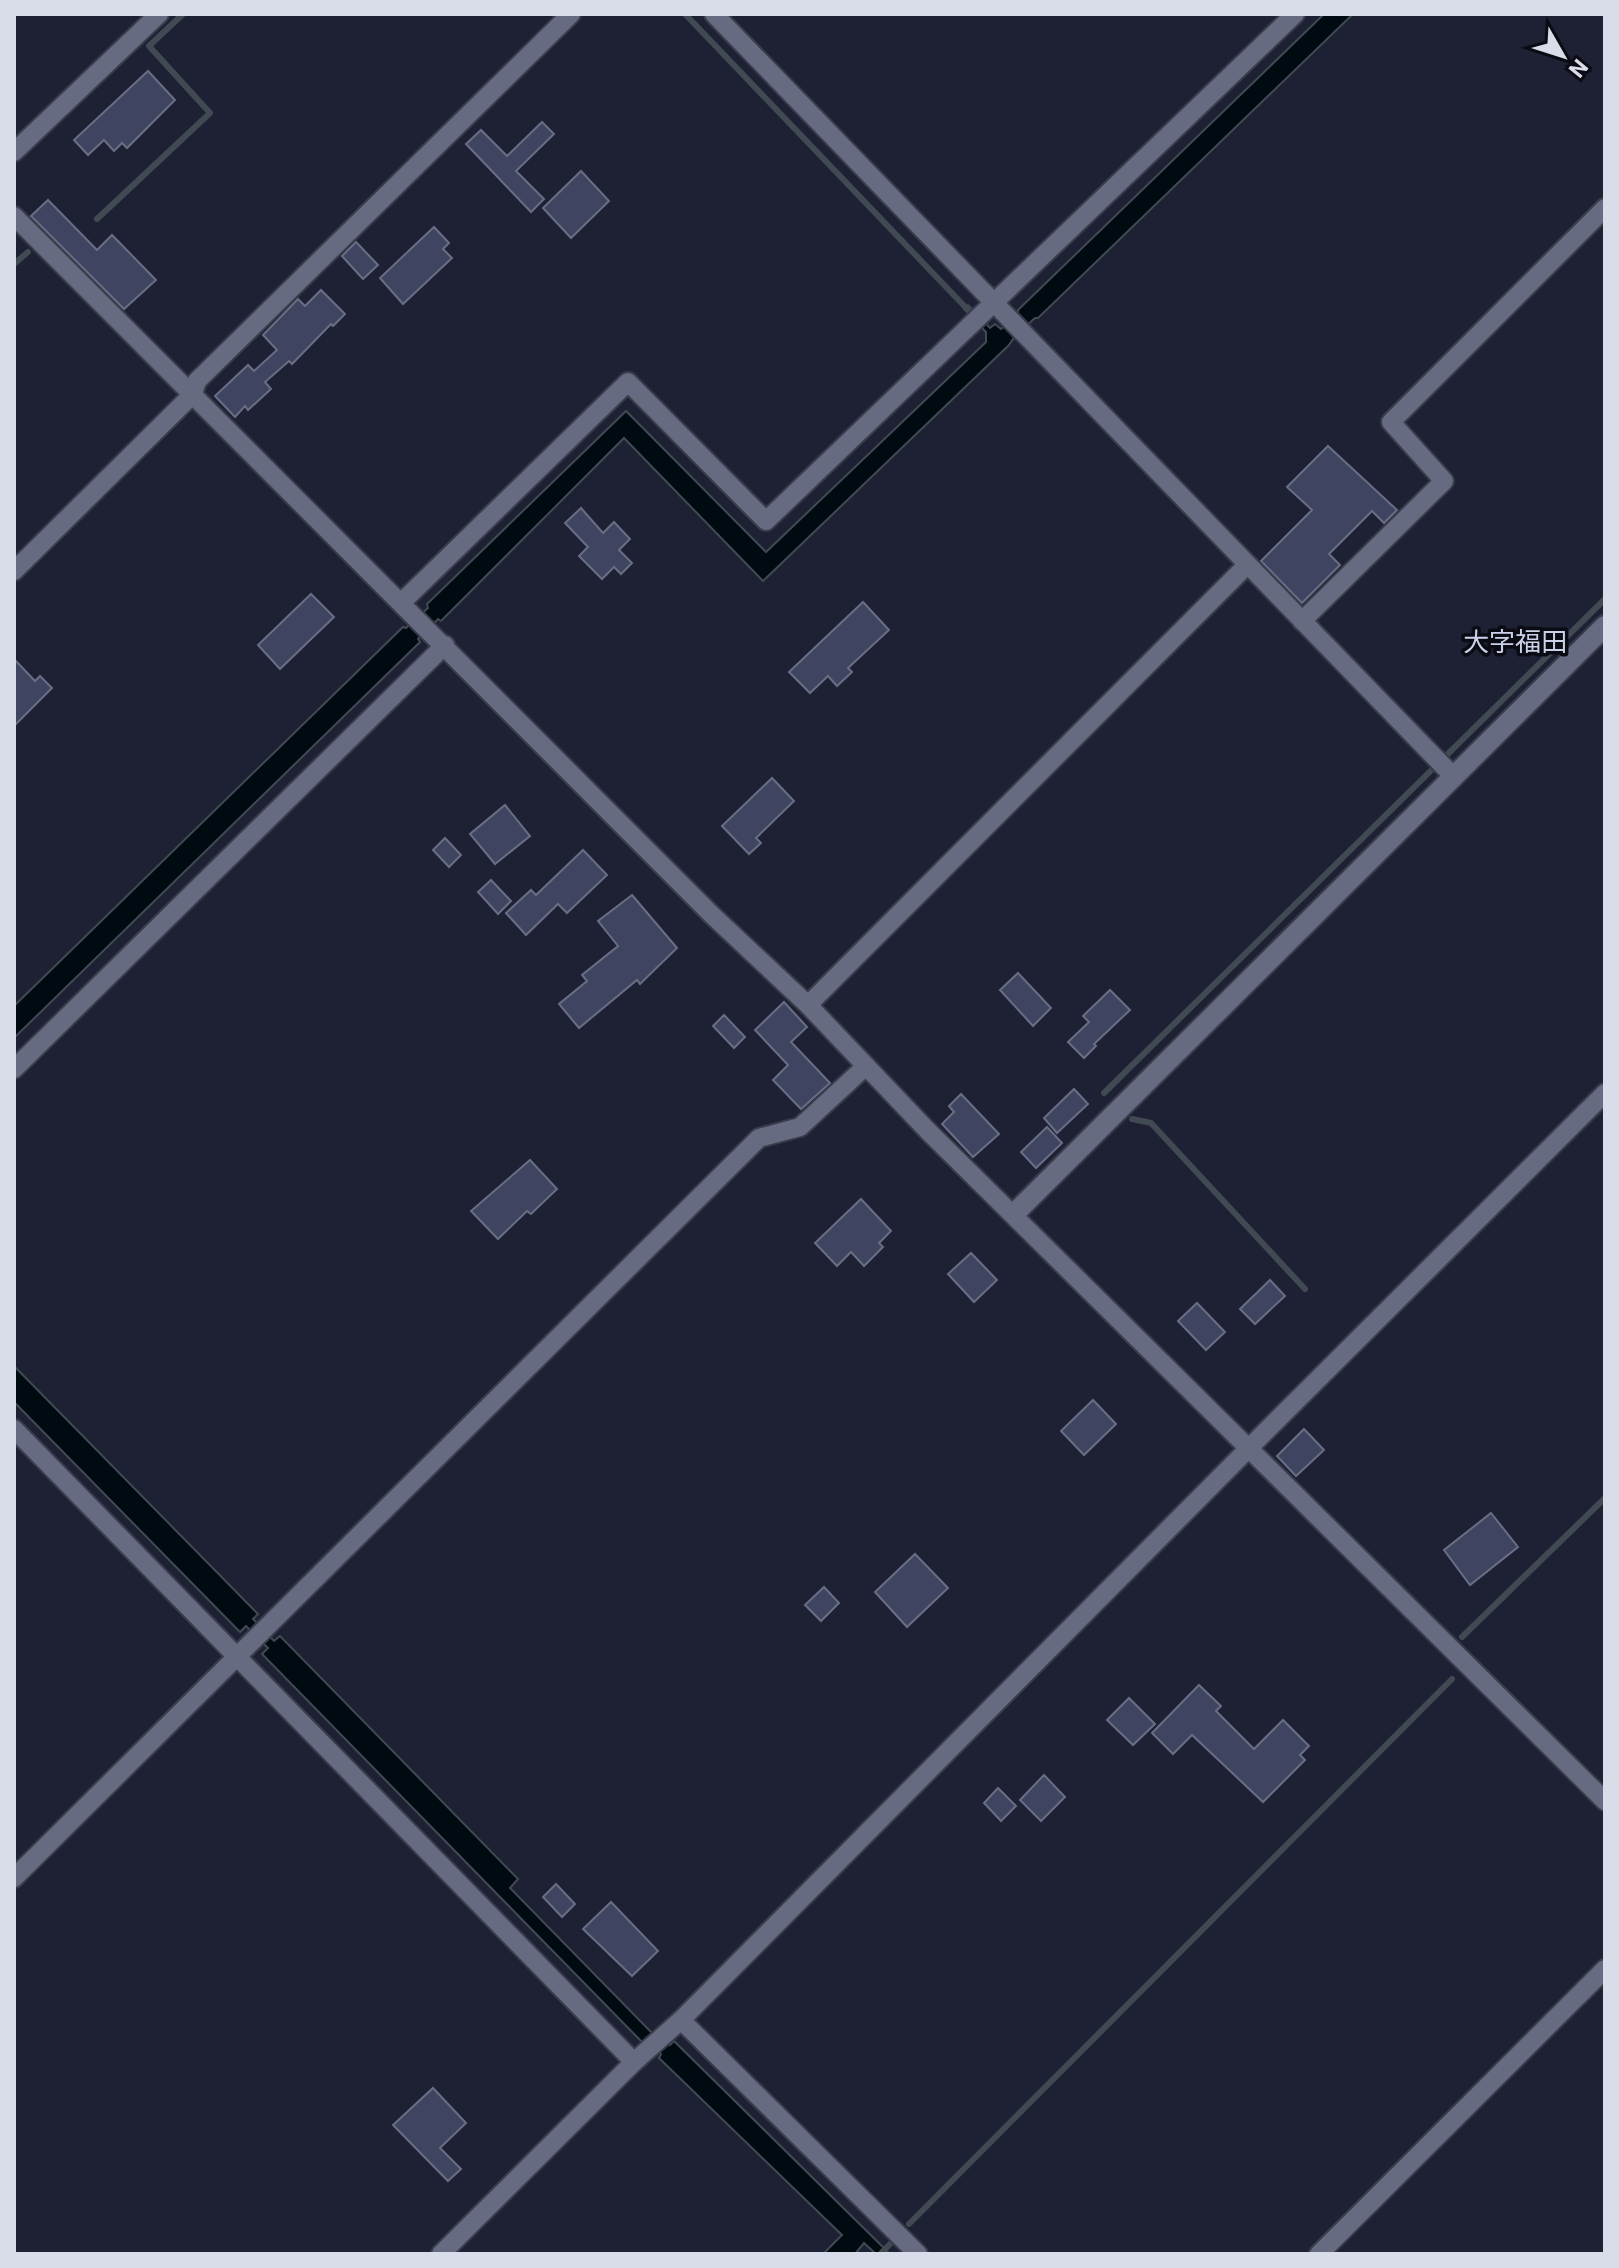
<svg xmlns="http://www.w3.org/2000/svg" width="1619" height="2268" font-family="Roboto,'Noto Sans JP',sans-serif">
	<rect width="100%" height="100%" fill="#1e2133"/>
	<g fill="#000b11" stroke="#414a52" stroke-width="2">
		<polygon points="1324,14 1353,14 1038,318 1035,318 1015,336 1009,345 763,581 624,438 441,621 438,619 418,639 420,642 14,1038 14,1006 403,627 406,628 428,608 427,604 626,411 766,552 986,342 986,332 964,309 968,305 990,328 995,324 1001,329 1018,316 1018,310"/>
		<polygon points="14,1366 258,1614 253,1619 274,1641 280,1636 518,1879 510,1888 650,2031 670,2045 674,2041 890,2254 876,2254 864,2243 855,2254 823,2254 842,2235 659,2058 661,2054 640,2040 262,1654 268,1648 246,1626 240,1632 14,1402"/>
	</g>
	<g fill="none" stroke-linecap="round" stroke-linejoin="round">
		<g stroke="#414a52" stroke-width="6">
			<polyline points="685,14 970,312"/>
			<polyline points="97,219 210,113 149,46 183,14"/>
			<polyline points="14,264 28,252"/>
			<polyline points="1104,1093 1605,599"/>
			<polyline points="1132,1119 1151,1123 1305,1289"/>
			<polyline points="1462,1637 1605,1498"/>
			<polyline points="909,2224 1452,1679"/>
			<polyline points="882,2252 892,2242"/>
		</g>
	</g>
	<g fill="#3f4561" stroke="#696e84" stroke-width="2">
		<polygon points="148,71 175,100 127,148 122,143 114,151 104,140 88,155 74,140"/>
		<polygon points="542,122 554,134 516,171 544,199 531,212 466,144 481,130 507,156"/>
		<polygon points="581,171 609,201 571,238 543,208"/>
		<polygon points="48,200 97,250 112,235 156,280 124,309 31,216"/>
		<polygon points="434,227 449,243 443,249 452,258 403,304 380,278"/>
		<polygon points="356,242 378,265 363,279 342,256"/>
		<polygon points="321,290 345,314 333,326 331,324 292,364 289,361 265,382 271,389 248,410 245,406 235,417 215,396 248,365 254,371 277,350 263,335 298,299 305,306"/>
		<polygon points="1328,446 1397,510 1384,523 1372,511 1329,554 1340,565 1302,603 1261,561 1312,510 1287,487"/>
		<polygon points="581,508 603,533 614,522 630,539 619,550 632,563 621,574 614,567 602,579 579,556 588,547 565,523"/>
		<polygon points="311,594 334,617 280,669 258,645"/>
		<polygon points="863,602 889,630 848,668 852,672 837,686 828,676 810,693 789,672"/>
		<polygon points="14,659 35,681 40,676 52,688 14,726"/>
		<polygon points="772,778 794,801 756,838 761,843 749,854 722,826"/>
		<polygon points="505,805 530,836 495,864 470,834"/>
		<polygon points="445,838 461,855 449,867 433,850"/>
		<polygon points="583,850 607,875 567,913 558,904 526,935 506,913 531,890 536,895"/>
		<polygon points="491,880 511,901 498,914 478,892"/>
		<polygon points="632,895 677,948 640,984 637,980 579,1028 559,1004 587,981 582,975 618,946 598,921"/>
		<polygon points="1018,973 1051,1008 1033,1026 1000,990"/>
		<polygon points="1110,990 1130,1010 1094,1044 1096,1046 1084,1058 1068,1042 1089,1022 1083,1016"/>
		<polygon points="784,1002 807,1027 791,1042 830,1083 801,1109 773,1080 788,1065 755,1030"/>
		<polygon points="724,1015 745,1037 734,1048 713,1026"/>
		<polygon points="1074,1089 1088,1104 1057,1133 1044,1118"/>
		<polygon points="961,1094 999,1134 973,1157 942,1124 954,1112 949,1106"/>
		<polygon points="1047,1127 1062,1143 1036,1168 1021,1152"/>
		<polygon points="530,1160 557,1189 531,1214 527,1211 498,1239 471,1211"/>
		<polygon points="861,1199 891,1231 879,1243 883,1247 864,1266 851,1252 837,1266 815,1243"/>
		<polygon points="971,1253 997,1280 974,1302 948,1274"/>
		<polygon points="1270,1280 1285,1296 1255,1324 1240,1309"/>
		<polygon points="1197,1303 1225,1332 1206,1350 1178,1321"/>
		<polygon points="1093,1400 1116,1424 1084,1455 1061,1431"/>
		<polygon points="1304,1429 1324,1450 1296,1476 1277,1456"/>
		<polygon points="1491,1513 1518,1547 1470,1585 1444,1550"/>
		<polygon points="915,1554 948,1588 907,1627 875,1592"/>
		<polygon points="824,1587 839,1603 821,1621 805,1605"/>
		<polygon points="1199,1685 1221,1706 1216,1711 1254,1749 1283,1720 1309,1746 1300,1755 1305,1760 1263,1802 1192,1735 1173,1754 1152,1733"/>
		<polygon points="1129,1698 1155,1724 1133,1745 1107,1720"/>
		<polygon points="1044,1775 1065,1797 1041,1821 1020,1800"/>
		<polygon points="998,1788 1016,1806 1001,1821 984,1803"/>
		<polygon points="556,1884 575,1904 562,1917 543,1897"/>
		<polygon points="611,1902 658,1951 632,1976 583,1929"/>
		<polygon points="433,2088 466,2123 440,2148 461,2169 448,2181 393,2125"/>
	</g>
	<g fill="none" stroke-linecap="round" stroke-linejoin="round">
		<g stroke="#3a3c4c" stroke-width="22">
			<g id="minor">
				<polyline points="714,14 1453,776"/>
				<polyline points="14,152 159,14"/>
				<polyline points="14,216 711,914 808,1005 927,1130 1605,1801"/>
				<polyline points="14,571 193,394 197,381 571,14"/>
				<polyline points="402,602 628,382 766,521 1295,14"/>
				<polyline points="1302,621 1444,481 1391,422 1605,208"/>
				<polyline points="808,1005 1247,565"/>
				<polyline points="14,1069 445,645"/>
				<polyline points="14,1429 634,2062"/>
				<polyline points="14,1878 759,1138 800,1127 866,1066"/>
				<polyline points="681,2020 918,2254"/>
				<polyline points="441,2254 634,2062 681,2020 1249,1448 1605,1093"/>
				<polyline points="1319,2254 1605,1969"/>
			</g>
		</g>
		<g stroke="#3a3c4c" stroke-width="24">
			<polyline id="tertiary" points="1014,1214 1605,626"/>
		</g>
		<use href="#minor" stroke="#676b81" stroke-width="18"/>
		<use href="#tertiary" stroke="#676b81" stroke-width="20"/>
	</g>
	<g text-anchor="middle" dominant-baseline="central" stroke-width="7" stroke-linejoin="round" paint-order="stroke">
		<g font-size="26" fill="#ccd1ea" stroke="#0a0b13">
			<text x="1515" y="642">大字福田</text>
		</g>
	</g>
	<rect width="1619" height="2268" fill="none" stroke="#d9dce9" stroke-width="32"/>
	<g transform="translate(1563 56) rotate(129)" stroke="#0a0b13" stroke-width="6" paint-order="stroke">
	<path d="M0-6L14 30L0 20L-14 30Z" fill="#d9dce9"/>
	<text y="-12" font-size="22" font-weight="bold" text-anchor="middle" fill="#d9dce9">N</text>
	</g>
</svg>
